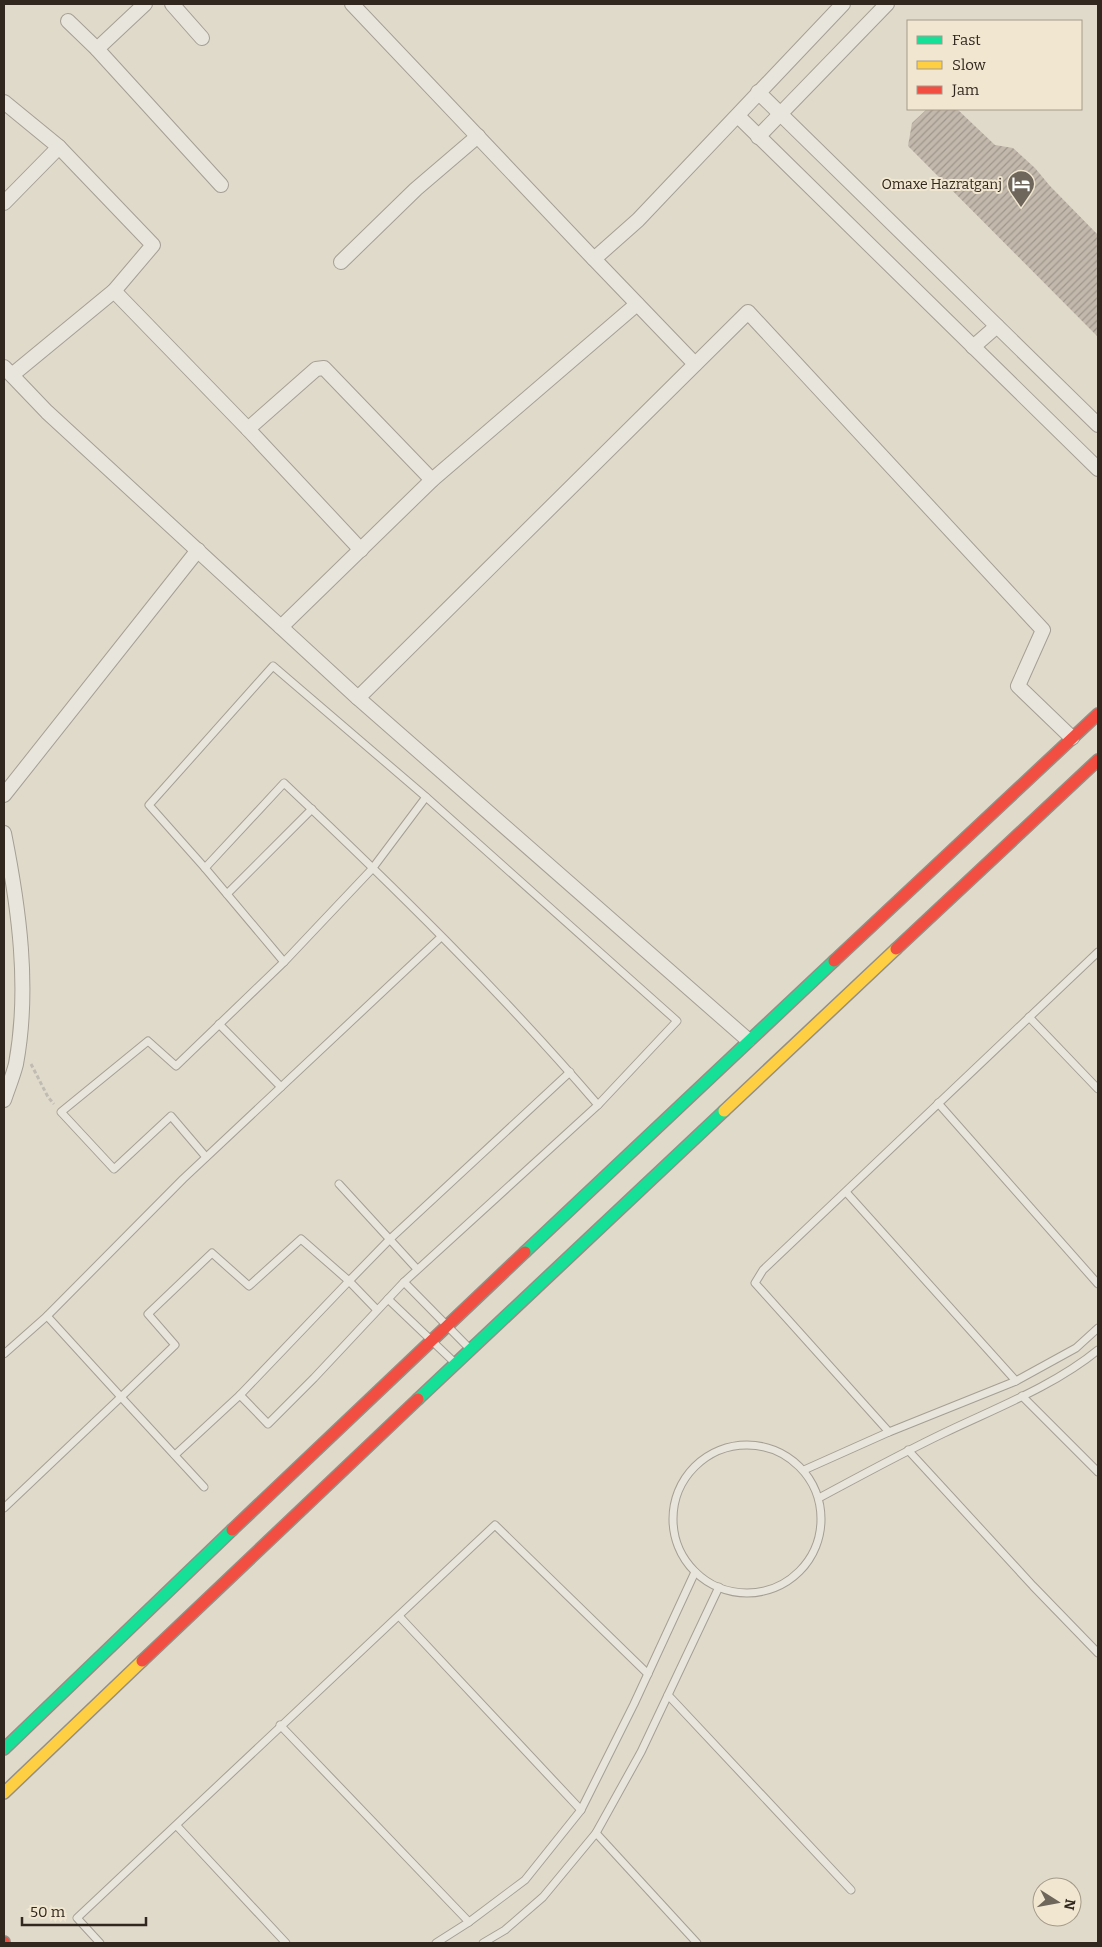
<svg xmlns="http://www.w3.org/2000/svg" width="1102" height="1947" font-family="Bitter,serif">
	<defs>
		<pattern id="building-hatch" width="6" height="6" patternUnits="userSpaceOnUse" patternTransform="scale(1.25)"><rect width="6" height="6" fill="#c3b8ac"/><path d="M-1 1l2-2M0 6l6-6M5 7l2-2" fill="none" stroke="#9f968b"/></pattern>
	</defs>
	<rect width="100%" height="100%" fill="#e0dacb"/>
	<polygon fill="url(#building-hatch)" points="927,109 957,109 995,145 1013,148 1035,168 1050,186 1098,235 1098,337 908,146 912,123"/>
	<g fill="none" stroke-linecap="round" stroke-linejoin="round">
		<g stroke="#a59f94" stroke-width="9">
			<g id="lane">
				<polyline points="205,868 149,805 273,666 426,797 677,1021 598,1105"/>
				<polyline points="227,894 312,809"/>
				<polyline points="1029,1017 1098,1089"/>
				<polyline points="219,1024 281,1087"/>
				<polyline points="938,1103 1098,1284"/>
				<polyline points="206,1157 171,1116 114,1169 61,1112 148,1041 176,1066 284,962 372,869 426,797"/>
				<polyline points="339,1184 417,1269"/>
				<polyline points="846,1192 1016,1381"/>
				<polyline points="404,1282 468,1347"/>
				<polyline points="388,1299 454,1362"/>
				<polyline points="377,1310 349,1281 390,1239 570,1072"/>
				<polyline points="47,1316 121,1397 175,1345 148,1314 212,1253 249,1286 301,1239 349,1281 240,1395"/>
				<polyline points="4,1354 47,1316 183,1179 441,937"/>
				<polyline points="1022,1396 1098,1472"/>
				<polyline points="889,1432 755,1283 763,1270 1098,952"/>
				<circle cx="747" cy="1519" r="74"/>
				<polyline points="908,1450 1033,1586 1098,1653"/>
				<path d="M 175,1455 L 240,1395 L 268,1424 L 314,1378 L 404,1282 L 598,1105 C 501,992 393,886 284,783 L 205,868 L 284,962"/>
				<polyline points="804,1470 889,1432 1016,1381 1076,1348 1098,1328"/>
				<path d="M 819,1498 C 860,1476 902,1453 944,1433 C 996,1408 1054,1386 1098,1350"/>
				<polyline points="4,1508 121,1397 204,1487"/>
				<polyline points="399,1616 581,1810"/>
				<polyline points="668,1695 851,1890"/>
				<polyline points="280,1725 469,1922"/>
				<polyline points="177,1826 286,1943"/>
				<polyline points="596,1833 697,1943"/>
				<polyline points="100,1943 77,1918 495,1525 648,1674"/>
				<polyline points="436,1943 469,1922 525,1880 581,1810 634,1704 695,1572"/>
				<polyline points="483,1943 505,1930 543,1897 596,1833 641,1752 719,1587"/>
			</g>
		</g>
		<g stroke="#a59f94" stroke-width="16">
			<g id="street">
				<polyline points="172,4 202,38"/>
				<polyline points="352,4 594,259 638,220 843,4"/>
				<polyline points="68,21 97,49 145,4"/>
				<polyline points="97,49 221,185"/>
				<polyline points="758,92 1098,425"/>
				<polyline points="4,102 59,147"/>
				<polyline points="738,116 1098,469"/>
				<polyline points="758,137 887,4"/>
				<polyline points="4,203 59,147 153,245 114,291 12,375"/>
				<polyline points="594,259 695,364"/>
				<polyline points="341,262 416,189 478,136"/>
				<polyline points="114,291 248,429 361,550"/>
				<polyline points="973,347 997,326"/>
				<polyline points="4,367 47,412 358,698 748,1040"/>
				<polyline points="248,429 316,369 324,368 432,480"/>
				<polyline points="281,627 432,480 637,304"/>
				<polyline points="358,698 748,312 1043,630 1018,686 1072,738"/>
				<polyline points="4,795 198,550"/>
				<path d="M 4,833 C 19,908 30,988 16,1064 C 13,1076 8,1088 4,1100"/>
			</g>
		</g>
		<g stroke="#958e84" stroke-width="14">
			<g id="fast">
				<polyline points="525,1252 834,961"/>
				<polyline points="418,1399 724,1111"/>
				<polyline points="4,1749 232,1530"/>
			</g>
		</g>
		<g stroke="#958e84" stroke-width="14">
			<g id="slow">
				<polyline points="724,1111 896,949"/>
				<polyline points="4,1793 142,1661"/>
			</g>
		</g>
		<g stroke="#958e84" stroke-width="14">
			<g id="jam">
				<polyline points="896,949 1098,760"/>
				<polyline points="834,961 1098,714"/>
				<polyline points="232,1530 525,1252"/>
				<polyline points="142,1661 418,1399"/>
				<polyline points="4,1942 4,1943"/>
			</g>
		</g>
		<polyline stroke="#c1bcb3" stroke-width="3" stroke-dasharray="4 2.5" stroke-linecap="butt" points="31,1064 48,1097 54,1104"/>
		<use href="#lane" stroke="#e8e5dc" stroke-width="7"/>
		<use href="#street" stroke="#e8e5dc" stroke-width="14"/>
		<use href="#fast" stroke="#16e098" stroke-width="11"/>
		<use href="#slow" stroke="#ffcf43" stroke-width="11"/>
		<use href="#jam" stroke="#f24e42" stroke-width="11"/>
	</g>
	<defs>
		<g id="hotel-pin" transform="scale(1.4375)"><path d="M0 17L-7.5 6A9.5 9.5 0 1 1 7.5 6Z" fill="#6f665b" stroke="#f1e7d1"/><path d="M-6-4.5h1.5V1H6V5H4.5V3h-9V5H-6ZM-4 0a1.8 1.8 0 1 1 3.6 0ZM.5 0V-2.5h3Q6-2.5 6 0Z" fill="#fff"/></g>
	</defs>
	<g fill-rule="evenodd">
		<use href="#hotel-pin" x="1021" y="184"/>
	</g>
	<g text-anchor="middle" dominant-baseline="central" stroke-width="4" stroke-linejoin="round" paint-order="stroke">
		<g font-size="14" fill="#32271e" stroke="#f1e7d1" text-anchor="end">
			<text x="1002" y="184">Omaxe Hazratganj</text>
		</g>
	</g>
	<rect width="1102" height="1947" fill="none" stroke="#32271e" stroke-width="10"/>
	<rect x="907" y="20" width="175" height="90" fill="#f1e7d1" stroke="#a59a89"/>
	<rect x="917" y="36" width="25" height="8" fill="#16e098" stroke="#a59a89"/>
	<text x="952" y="45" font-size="15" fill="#32271e">Fast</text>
	<rect x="917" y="61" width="25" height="8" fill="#ffcf43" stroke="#a59a89"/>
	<text x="952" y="70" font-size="15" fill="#32271e">Slow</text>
	<rect x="917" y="86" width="25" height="8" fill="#f24e42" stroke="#a59a89"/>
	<text x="952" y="95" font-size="15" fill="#32271e">Jam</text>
	<g transform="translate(1057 1902) rotate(101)"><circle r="24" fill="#f1e7d1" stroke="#a59a89"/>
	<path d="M0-4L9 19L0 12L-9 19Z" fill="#6f665b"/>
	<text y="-8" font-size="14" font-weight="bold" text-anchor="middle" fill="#32271e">N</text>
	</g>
	<path d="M22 1917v8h124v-8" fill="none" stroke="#32271e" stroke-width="2.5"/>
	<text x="30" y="1917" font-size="15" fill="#32271e" stroke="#f1e7d1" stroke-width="4" paint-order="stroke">50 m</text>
</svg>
